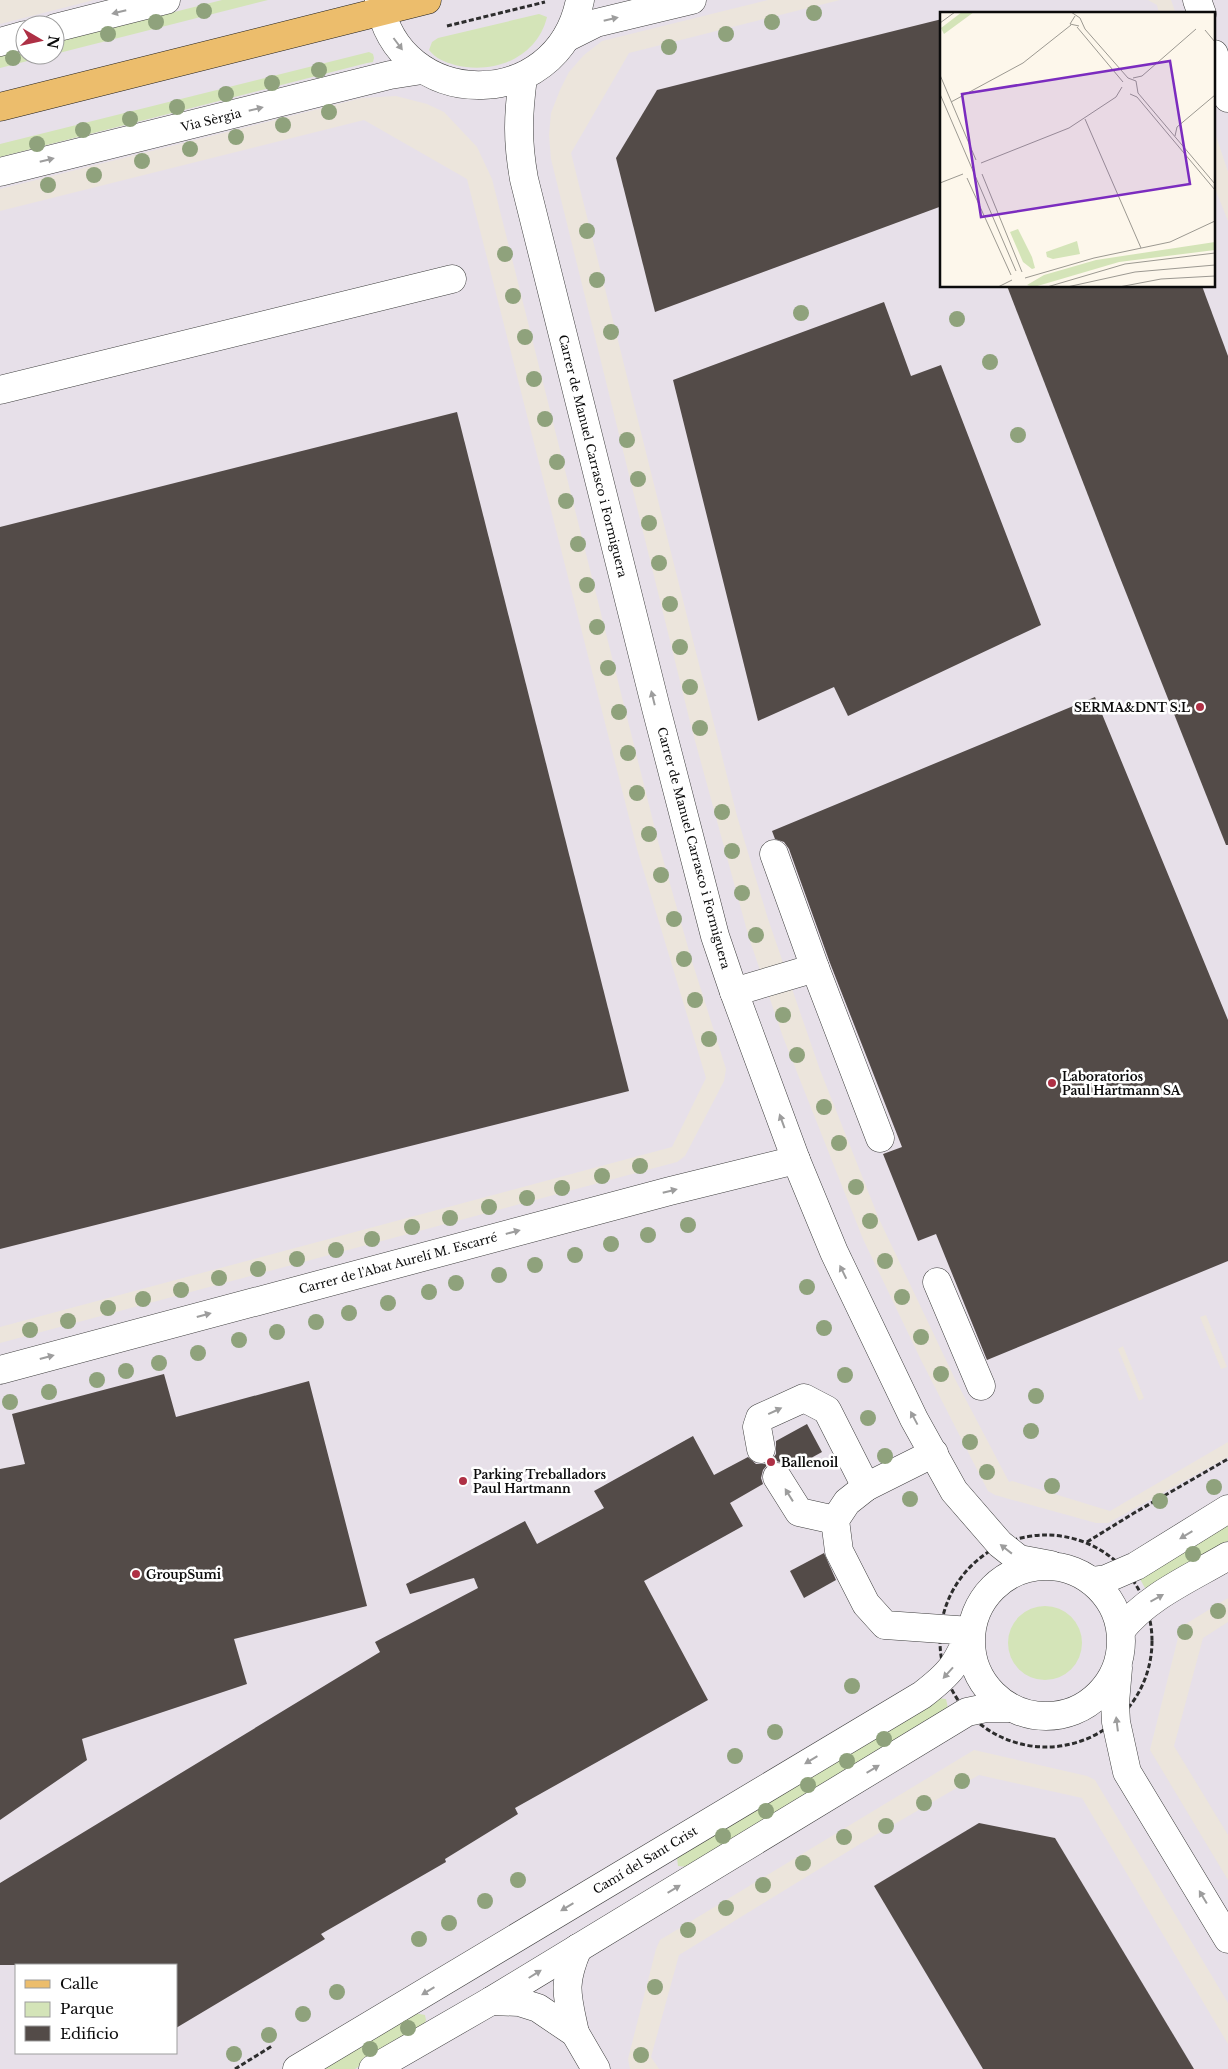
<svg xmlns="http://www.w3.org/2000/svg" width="1228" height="2069" font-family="'Libre Baskerville',serif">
	<rect width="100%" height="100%" fill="#fdf7eb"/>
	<path fill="#e7e0e9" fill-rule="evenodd" d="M 0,0 L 1228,0 L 1228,2069 L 0,2069 ZM 942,14 L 1214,14 L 1214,286 L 942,286 ZM 25,25 L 55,25 L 55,55 L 25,55 ZM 16,1965 L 176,1965 L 176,2053 L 16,2053 Z"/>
	<g fill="#d4e4b8">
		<polygon points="222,0 268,0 55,54 55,42"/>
		<path d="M 539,14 L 547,17 C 537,58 493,75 455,65 C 445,62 436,59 429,50 L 432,42 L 438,38 Z"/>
		<polygon points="25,49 25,55 51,55 0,68 0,55"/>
		<polygon points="369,52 373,54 374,58 373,62 367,63 0,157 0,144"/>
		<polygon points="1228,1522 1228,1541 1153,1587 1145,1588 1140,1579"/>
		<circle cx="1045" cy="1643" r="37"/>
		<polygon points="937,1698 946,1699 948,1708 688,1867 678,1866 677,1858 681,1853"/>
		<polygon points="414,2013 425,2015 426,2020 424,2026 355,2069 320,2069"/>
	</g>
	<g fill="#ece5dc">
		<polygon points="0,0 94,0 0,24"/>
		<polygon points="768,0 840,0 629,53 571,153 737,816 768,919 820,1070 879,1219 955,1379 1009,1482 1012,1481 1110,1511 1228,1442 1228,1457 1108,1523 1096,1523 995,1495 988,1491 921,1360 863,1239 783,1037 749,938 691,726 551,159 549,135 551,113 560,90 569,72 584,55 602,41"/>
		<polygon points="1148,0 1171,0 1176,14 1159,14 1157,5"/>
		<polygon points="396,96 427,104 444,112 477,147 492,179 659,845 691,958 726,1069 724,1081 685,1156 677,1162 0,1343 0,1327 672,1147 706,1078 637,849 467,179 364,120 0,211 0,189 362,98"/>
		<polygon points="1214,130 1228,172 1228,221 1214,186"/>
		<polygon points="1206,1315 1227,1367 1221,1369 1200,1317"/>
		<polygon points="1123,1346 1144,1398 1139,1401 1118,1349"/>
		<polygon points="1228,1598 1228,1622 1203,1638 1174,1746 1228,1835 1228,1880 1150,1750 1180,1630 1184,1625"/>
		<polygon points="974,1750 1087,1776 1095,1780 1228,2003 1228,2044 1082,1798 979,1775 860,1844 679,1955 651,2057 659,2069 630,2069 628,2059 656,1949 660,1940"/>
	</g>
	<g fill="#534b48">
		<polygon points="942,19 942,206 655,312 616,158 657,90"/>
		<polygon points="1007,286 1202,286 1228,356 1228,845 1226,845 1115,565"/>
		<polygon points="884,302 911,376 941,365 1041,625 848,716 834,687 758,721 673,380"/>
		<polygon points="457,412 629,1091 0,1249 0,527"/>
		<polygon points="1095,697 1228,1020 1228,1261 987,1360 936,1234 918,1241 883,1154 902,1147 830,963 789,849 784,842 775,839 772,831"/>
		<polygon points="164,1374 176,1417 309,1381 367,1606 234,1639 247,1684 82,1739 87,1760 0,1820 0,1469 25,1464 12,1414"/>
		<polygon points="807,1424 822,1452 791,1469 784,1463 776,1461 768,1464 763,1470 761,1478 763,1484 730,1503 743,1526 644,1581 708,1700 515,1808 518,1814 445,1859 446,1862 321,1934 325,1939 176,2028 176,1965 0,1965 0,1883 380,1652 375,1642 478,1588 474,1578 410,1594 406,1584 525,1521 537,1544 604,1508 594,1491 693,1436 714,1475 748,1457 756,1464 764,1464 771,1461 776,1454 776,1441"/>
		<polygon points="824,1553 836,1580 804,1598 790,1571"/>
		<polygon points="979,1823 1055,1838 1194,2069 983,2069 874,1886"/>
	</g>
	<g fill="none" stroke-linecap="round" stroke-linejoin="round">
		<g stroke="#3e3e3e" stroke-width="29">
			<g id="minor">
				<path d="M 379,0 C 397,112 558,115 580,0"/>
				<polyline points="1197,0 1202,14"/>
				<polyline points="55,28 166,0"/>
				<polyline points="566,38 596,23 692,0"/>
				<polyline points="0,42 25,35"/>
				<polyline points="1214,54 1228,98"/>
				<path d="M 523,77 C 518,116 517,140 524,179 L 656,708 L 715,936 L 734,992 L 796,1160 L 834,1252 L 914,1419 L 954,1491 L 1000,1544 L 1019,1559 L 1051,1565"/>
				<polyline points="0,172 390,75 422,70"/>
				<polyline points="0,390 452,279"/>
				<polyline points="774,854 815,968"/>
				<polyline points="734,992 815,968 880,1138"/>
				<polyline points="937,1282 981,1386"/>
				<polyline points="0,1370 670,1191 796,1160"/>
				<polyline points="761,1449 757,1427 760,1418 804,1398 827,1410 866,1487"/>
				<polyline points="777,1477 799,1512 835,1520"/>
				<circle cx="1046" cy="1641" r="75"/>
				<polyline points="1092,1581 1106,1579 1136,1566 1228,1509"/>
				<path d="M 1121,1630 C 1148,1596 1191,1578 1228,1556"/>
				<polyline points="1118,1668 1115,1703 1116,1722 1127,1772 1228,1939"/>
				<polyline points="491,2001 519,2002 538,2008 575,2033 596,2069"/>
				<path d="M 575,2033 C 567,1995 562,1985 578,1948"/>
				<path d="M 297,2069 L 922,1695 C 952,1672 956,1665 971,1631 L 885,1625 L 866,1604 L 839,1551 L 835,1520 L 847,1502 L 866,1487 L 934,1453"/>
				<polyline points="373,2069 491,2001 967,1712 986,1708 1009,1708"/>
			</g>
		</g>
		<g stroke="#1c1c1c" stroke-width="29">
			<polyline id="major" points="0,107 427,0"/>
		</g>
		<g stroke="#2d2d2d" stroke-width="3" stroke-dasharray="5 2.5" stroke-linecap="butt">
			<polyline points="447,26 545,2"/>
			<circle cx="1046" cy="1641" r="106"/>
			<polyline points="1087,1542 1134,1513 1228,1459"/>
			<polyline points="235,2069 272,2046"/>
		</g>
		<use href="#minor" stroke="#fff" stroke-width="28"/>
		<use href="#major" stroke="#ecbd6c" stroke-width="28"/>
	</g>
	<g fill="#8fa27c">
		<circle cx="204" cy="11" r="8"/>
		<circle cx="814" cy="13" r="8"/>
		<circle cx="156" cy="22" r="8"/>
		<circle cx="772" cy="22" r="8"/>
		<circle cx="108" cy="34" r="8"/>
		<circle cx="726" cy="34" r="8"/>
		<circle cx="669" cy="47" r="8"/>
		<circle cx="13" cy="58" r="8"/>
		<circle cx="319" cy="70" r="8"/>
		<circle cx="272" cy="83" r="8"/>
		<circle cx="226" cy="94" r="8"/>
		<circle cx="177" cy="107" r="8"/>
		<circle cx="329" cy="112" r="8"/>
		<circle cx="130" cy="119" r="8"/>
		<circle cx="283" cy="125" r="8"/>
		<circle cx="83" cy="130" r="8"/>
		<circle cx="236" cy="137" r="8"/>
		<circle cx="37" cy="144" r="8"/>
		<circle cx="190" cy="149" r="8"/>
		<circle cx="142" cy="161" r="8"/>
		<circle cx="94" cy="175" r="8"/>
		<circle cx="48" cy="185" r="8"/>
		<circle cx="587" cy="231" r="8"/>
		<circle cx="505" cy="254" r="8"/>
		<circle cx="597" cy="280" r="8"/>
		<circle cx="513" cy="296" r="8"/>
		<circle cx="801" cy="313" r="8"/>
		<circle cx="957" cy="319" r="8"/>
		<circle cx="611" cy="332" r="8"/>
		<circle cx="525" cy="337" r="8"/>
		<circle cx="990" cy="362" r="8"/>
		<circle cx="534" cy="379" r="8"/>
		<circle cx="545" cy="419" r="8"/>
		<circle cx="1018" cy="435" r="8"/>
		<circle cx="627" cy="440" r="8"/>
		<circle cx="557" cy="462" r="8"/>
		<circle cx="638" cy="479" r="8"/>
		<circle cx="566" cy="501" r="8"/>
		<circle cx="649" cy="523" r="8"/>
		<circle cx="578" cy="544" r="8"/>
		<circle cx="659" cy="563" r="8"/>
		<circle cx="587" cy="585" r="8"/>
		<circle cx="670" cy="604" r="8"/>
		<circle cx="597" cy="627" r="8"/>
		<circle cx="680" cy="647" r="8"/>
		<circle cx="608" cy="668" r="8"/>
		<circle cx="690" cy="687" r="8"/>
		<circle cx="619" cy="712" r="8"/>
		<circle cx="700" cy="728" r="8"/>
		<circle cx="628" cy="753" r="8"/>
		<circle cx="637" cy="793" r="8"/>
		<circle cx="722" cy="812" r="8"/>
		<circle cx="649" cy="834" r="8"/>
		<circle cx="732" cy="851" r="8"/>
		<circle cx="661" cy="875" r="8"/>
		<circle cx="742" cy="893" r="8"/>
		<circle cx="674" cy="919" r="8"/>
		<circle cx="756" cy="935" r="8"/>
		<circle cx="684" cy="959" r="8"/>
		<circle cx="695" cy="1000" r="8"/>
		<circle cx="783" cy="1015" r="8"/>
		<circle cx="709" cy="1039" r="8"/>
		<circle cx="797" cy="1055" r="8"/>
		<circle cx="824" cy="1107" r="8"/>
		<circle cx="839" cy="1143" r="8"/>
		<circle cx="640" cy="1166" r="8"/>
		<circle cx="602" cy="1176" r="8"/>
		<circle cx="856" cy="1187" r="8"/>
		<circle cx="562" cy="1188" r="8"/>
		<circle cx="527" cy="1198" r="8"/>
		<circle cx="489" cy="1207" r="8"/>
		<circle cx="450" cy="1218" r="8"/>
		<circle cx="870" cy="1221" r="8"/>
		<circle cx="688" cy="1225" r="8"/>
		<circle cx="412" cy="1227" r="8"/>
		<circle cx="648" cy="1235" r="8"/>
		<circle cx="372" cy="1239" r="8"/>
		<circle cx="611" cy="1244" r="8"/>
		<circle cx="336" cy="1250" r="8"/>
		<circle cx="575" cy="1255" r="8"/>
		<circle cx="297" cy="1259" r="8"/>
		<circle cx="885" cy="1261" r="8"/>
		<circle cx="535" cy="1265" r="8"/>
		<circle cx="258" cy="1269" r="8"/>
		<circle cx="499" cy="1275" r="8"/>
		<circle cx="219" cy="1278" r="8"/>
		<circle cx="456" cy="1283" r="8"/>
		<circle cx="807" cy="1287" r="8"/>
		<circle cx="181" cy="1290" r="8"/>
		<circle cx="429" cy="1292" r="8"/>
		<circle cx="902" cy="1297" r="8"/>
		<circle cx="143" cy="1299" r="8"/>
		<circle cx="388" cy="1303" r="8"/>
		<circle cx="108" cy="1308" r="8"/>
		<circle cx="349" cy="1313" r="8"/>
		<circle cx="68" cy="1321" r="8"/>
		<circle cx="316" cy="1322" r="8"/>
		<circle cx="824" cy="1328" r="8"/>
		<circle cx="30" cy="1330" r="8"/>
		<circle cx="277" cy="1332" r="8"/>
		<circle cx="921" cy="1337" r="8"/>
		<circle cx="239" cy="1340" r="8"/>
		<circle cx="198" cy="1353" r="8"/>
		<circle cx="159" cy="1363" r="8"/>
		<circle cx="126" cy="1371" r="8"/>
		<circle cx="941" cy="1374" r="8"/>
		<circle cx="845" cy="1375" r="8"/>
		<circle cx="97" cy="1380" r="8"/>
		<circle cx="49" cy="1392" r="8"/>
		<circle cx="1036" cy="1396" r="8"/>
		<circle cx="10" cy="1402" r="8"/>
		<circle cx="868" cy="1418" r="8"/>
		<circle cx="1031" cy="1431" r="8"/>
		<circle cx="970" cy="1442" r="8"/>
		<circle cx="885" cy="1456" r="8"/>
		<circle cx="987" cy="1472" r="8"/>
		<circle cx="1052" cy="1486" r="8"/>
		<circle cx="1214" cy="1487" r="8"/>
		<circle cx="910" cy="1499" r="8"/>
		<circle cx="1160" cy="1501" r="8"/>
		<circle cx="1193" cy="1554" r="8"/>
		<circle cx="1218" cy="1611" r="8"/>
		<circle cx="1185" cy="1632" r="8"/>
		<circle cx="852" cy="1686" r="8"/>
		<circle cx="775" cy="1732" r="8"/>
		<circle cx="884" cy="1739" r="8"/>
		<circle cx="735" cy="1756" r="8"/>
		<circle cx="847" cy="1761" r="8"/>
		<circle cx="962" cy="1781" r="8"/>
		<circle cx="808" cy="1785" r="8"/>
		<circle cx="924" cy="1803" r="8"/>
		<circle cx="766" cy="1811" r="8"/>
		<circle cx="886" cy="1826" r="8"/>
		<circle cx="723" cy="1836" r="8"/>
		<circle cx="844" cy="1837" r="8"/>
		<circle cx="803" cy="1863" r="8"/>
		<circle cx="518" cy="1880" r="8"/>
		<circle cx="763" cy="1885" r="8"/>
		<circle cx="485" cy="1901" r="8"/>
		<circle cx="726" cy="1908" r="8"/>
		<circle cx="449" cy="1923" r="8"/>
		<circle cx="688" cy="1930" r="8"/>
		<circle cx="419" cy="1939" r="8"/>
		<circle cx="655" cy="1987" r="8"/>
		<circle cx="337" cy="1992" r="8"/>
		<circle cx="303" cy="2014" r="8"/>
		<circle cx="408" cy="2028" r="8"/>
		<circle cx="269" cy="2035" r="8"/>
		<circle cx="370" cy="2049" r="8"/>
		<circle cx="234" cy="2054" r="8"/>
		<circle cx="641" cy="2055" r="8"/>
	</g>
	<defs><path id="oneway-solid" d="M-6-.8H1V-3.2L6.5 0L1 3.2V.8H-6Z" transform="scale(1.25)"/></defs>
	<g fill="#9d9d9d">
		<use href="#oneway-solid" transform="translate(119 12) rotate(166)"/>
		<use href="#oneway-solid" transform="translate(611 19) rotate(-13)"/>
		<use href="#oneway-solid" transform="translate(398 44) rotate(53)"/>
		<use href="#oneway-solid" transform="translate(256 109) rotate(-14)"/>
		<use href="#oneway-solid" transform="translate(47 160) rotate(-14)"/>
		<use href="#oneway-solid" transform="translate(653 698) rotate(-104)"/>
		<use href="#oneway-solid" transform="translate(782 1121) rotate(-110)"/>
		<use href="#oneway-solid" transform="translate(670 1191) rotate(-14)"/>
		<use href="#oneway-solid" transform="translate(513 1232) rotate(-15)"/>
		<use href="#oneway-solid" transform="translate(843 1272) rotate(-116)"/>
		<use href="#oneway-solid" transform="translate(204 1315) rotate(-15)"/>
		<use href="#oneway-solid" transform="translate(47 1357) rotate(-15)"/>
		<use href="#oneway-solid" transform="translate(775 1411) rotate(-25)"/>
		<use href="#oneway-solid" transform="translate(914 1418) rotate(-118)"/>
		<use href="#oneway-solid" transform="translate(789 1495) rotate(-122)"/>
		<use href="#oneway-solid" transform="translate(1186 1535) rotate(149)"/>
		<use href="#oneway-solid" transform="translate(1006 1549) rotate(-142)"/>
		<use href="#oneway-solid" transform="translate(1157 1598) rotate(-29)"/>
		<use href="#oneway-solid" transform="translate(948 1673) rotate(132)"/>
		<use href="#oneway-solid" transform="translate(1117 1724) rotate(-97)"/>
		<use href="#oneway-solid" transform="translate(811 1760) rotate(149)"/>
		<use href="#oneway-solid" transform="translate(873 1769) rotate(-31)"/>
		<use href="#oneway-solid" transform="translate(674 1889) rotate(-31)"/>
		<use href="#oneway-solid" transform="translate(1203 1897) rotate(-121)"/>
		<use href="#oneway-solid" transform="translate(567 1907) rotate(149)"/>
		<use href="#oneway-solid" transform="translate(535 1974) rotate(-32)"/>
		<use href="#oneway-solid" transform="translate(428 1991) rotate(149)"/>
	</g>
	<g fill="#ae3045" stroke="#fff" stroke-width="2">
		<circle cx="1200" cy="707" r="5"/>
		<circle cx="1052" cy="1083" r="5"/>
		<circle cx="771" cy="1462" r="5"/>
		<circle cx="463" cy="1481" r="5"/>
		<circle cx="136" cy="1574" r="5"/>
	</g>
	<g text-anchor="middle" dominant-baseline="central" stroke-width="5" stroke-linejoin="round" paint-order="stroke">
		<g font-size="12" fill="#0b0b0b" stroke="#fff">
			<text transform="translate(211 120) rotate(-14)">Via Sèrgia</text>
			<text transform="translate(593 456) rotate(76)">Carrer de Manuel Carrasco i Formiguera</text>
			<text transform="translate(694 848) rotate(75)">Carrer de Manuel Carrasco i Formiguera</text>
			<text transform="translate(398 1263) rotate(-15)">Carrer de l'Abat Aurelí M. Escarré</text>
			<text transform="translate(645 1860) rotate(-31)">Camí del Sant Crist</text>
		</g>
		<g font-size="12" font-weight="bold" fill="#0b0b0b" stroke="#fff" text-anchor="start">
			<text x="1190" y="707" text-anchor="end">SERMA&amp;DNT S.L</text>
			<text x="1062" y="1076">Laboratorios<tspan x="1062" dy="14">Paul Hartmann SA</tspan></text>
			<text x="781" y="1462">Ballenoil</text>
			<text x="473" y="1474">Parking Treballadors<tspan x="473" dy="14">Paul Hartmann</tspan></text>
			<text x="146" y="1574">GroupSumi</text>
		</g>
	</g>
	<g transform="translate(940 12)">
		<rect width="275" height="275" fill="#fdf7eb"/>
		<path d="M 22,0 L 34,0 L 4,22 L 1,16 ZM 78,217 L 92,245 L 95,256 L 92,257 L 83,250 L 70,220 ZM 137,229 L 140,242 L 113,247 L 107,245 L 106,240 ZM 275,230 L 275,238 L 179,250 L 94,275 L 87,273 L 104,263 L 156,248 Z" fill="#d4e4b8"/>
		<path fill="none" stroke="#9c9991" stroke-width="1" d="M 131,0 L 140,6 L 145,17 L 188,66M 135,4 L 130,12 L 139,14M 0,11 L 15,0M 137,15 L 183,70M 265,18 L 275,30M 0,63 L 36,148M 188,66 L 196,69 L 198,81 L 275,172M 193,66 L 202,64 L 256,17M 0,82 L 76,259M 190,82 L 197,85 L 275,178M 11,90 L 83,51 L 131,13M 145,107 L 201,236M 235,124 L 237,115 L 275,83M 41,151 L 129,116 L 176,85 L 182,75M 42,162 L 82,260M 27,166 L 71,263M 0,171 L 23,162M 85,266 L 154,246 L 230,230 L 275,209M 58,275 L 72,268M 107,275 L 185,252 L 275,241M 127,275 L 195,260 L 275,253M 179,275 L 221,267 L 275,264"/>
		<path fill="#7b2cbf" fill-opacity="0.15" stroke="#7b2cbf" stroke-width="2.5" d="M 230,49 L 250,172 L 41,205 L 22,82 Z"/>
		<rect width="275" height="275" fill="none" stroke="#0b0b0b" stroke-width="2.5"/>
	</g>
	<rect x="15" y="1964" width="162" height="90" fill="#ffffff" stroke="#9d9d9d"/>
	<rect x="25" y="1980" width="25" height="8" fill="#ecbd6c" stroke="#9d9d9d"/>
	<text x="60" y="1989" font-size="15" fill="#0b0b0b">Calle</text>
	<rect x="25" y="2002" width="25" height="15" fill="#d4e4b8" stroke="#9d9d9d"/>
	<text x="60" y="2014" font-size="15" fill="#0b0b0b">Parque</text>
	<rect x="25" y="2026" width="25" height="15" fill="#534b48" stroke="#9d9d9d"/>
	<text x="60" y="2039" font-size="15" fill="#0b0b0b">Edificio</text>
	<g transform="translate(40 40) rotate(99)"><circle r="24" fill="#ffffff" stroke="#9d9d9d"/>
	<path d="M0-4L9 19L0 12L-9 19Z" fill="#ae3045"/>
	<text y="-8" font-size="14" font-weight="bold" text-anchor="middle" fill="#0b0b0b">N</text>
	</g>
</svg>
